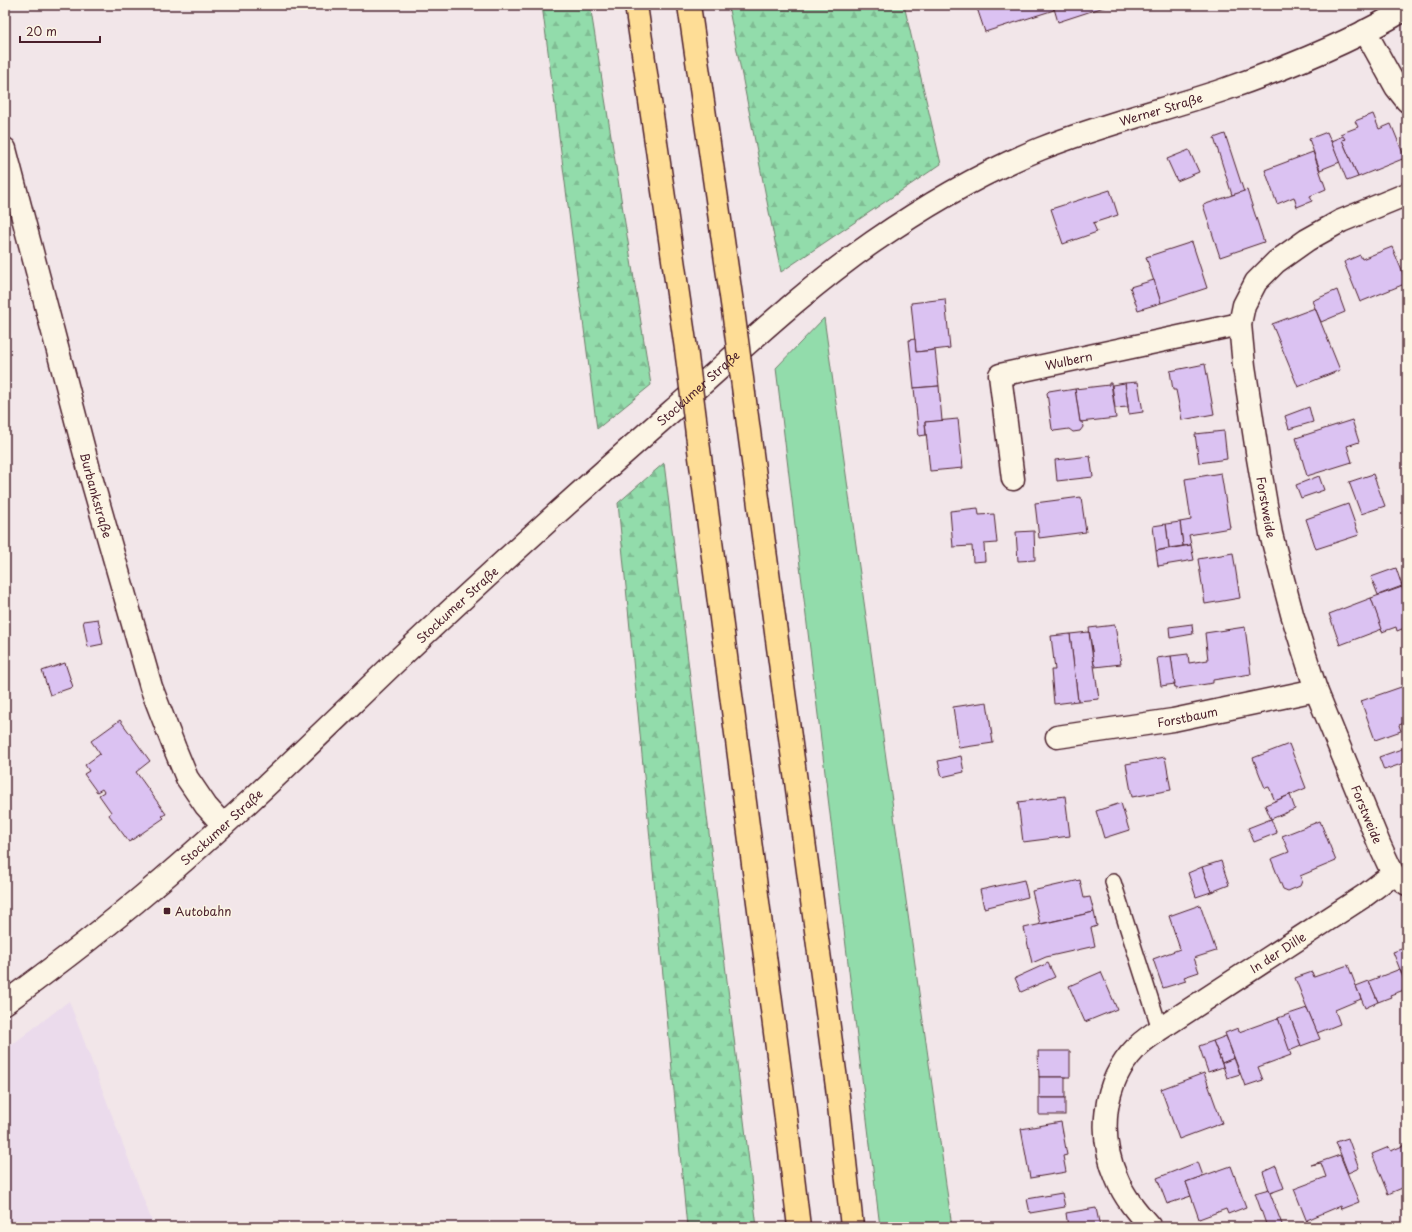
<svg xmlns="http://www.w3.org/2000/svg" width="1412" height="1232" font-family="'Playpen Sans',sans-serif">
	<defs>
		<pattern id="forest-firs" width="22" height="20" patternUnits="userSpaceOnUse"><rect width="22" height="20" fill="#92dcab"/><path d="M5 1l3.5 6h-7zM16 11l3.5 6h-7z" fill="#7fbc93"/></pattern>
	</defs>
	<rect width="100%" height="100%" fill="#f2e6e9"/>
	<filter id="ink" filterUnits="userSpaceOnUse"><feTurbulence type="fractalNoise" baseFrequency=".025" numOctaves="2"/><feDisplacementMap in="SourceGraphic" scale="8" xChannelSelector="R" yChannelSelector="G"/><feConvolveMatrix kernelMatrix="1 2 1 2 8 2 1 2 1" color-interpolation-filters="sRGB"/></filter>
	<g filter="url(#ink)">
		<polygon fill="#ebdbec" points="69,1001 154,1227 5,1227 5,1050"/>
		<polygon fill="#92dcab" stroke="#6e7e6b" points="824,318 952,1227 880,1227 776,368"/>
		<g fill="url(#forest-firs)" stroke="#6e7e6b">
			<polygon points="542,5 590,5 651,385 597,429"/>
			<polygon points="728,5 904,5 941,164 781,272"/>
			<polygon points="664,463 757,1227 687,1227 618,503"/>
		</g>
		<g fill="#dbc2f2" stroke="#4a1f2b">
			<polygon points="976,5 1053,5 1054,10 985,32"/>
			<polygon points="1053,5 1110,5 1058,22"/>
			<polygon points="1373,114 1379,129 1391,124 1405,158 1358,177 1342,140 1345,139 1340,134 1358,127 1355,121"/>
			<polygon points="1327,132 1340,162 1320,170 1309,139"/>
			<polygon points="1225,134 1244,192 1232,195 1214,138"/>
			<polygon points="1343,136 1345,139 1342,140 1358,177 1347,181 1331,141"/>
			<polygon points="1189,150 1199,172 1177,181 1167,159"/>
			<polygon points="1313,152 1326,189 1310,196 1312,201 1297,207 1294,197 1277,204 1265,170"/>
			<polygon points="1110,190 1118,215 1093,223 1097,232 1063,244 1051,209"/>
			<polygon points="1247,190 1264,242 1220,257 1203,205"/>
			<polygon points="1192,242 1207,288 1161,303 1146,257"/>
			<polygon points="1392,247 1407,283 1360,302 1344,262 1360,255 1362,259"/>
			<polygon points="1407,272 1407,284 1403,274"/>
			<polygon points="1154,280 1161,303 1138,310 1130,287"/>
			<polygon points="1337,290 1345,312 1321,322 1312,301"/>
			<polygon points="945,299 950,348 916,352 911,303"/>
			<polygon points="1315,308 1340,370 1298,387 1272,324"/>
			<polygon points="915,339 916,352 935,350 939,386 914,388 909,340"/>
			<polygon points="1205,364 1214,414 1182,420 1176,390 1173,390 1170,371"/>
			<polygon points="1138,382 1143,412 1129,414 1125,383"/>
			<polygon points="1109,383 1111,383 1116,418 1080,422 1075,389 1109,385"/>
			<polygon points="1125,383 1128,407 1115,408 1112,385"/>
			<polygon points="939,386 942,421 925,422 926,435 919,436 914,388"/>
			<polygon points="1061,389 1063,391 1075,389 1080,422 1082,422 1083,427 1080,431 1073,432 1069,429 1054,431 1052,429 1047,393 1049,391"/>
			<polygon points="1309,407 1313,422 1289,429 1285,416"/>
			<polygon points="958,419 963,468 930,471 925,422"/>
			<polygon points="1352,420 1359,442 1347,446 1352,462 1307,476 1296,438"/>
			<polygon points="1224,431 1227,459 1199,463 1195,434"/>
			<polygon points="1090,456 1093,477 1057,481 1055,460"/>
			<polygon points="1221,473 1230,528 1189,535 1191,545 1183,546 1180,522 1191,520 1185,479"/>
			<polygon points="1373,474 1385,506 1361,514 1349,482"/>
			<polygon points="1319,476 1324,490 1301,498 1296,485"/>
			<polygon points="1081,497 1086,532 1039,538 1035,503"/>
			<polygon points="1348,504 1359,535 1316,549 1306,519"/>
			<polygon points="978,508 979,515 994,514 997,543 984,544 985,561 973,562 972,546 953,547 950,511"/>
			<polygon points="1180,522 1183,546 1169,548 1166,524"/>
			<polygon points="1166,524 1169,548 1156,551 1153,526"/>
			<polygon points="1034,531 1035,560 1018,561 1016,532"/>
			<polygon points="1191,545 1194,560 1158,566 1156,551"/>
			<polygon points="1233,553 1240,598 1205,604 1198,559"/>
			<polygon points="1396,568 1402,586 1378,595 1371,577"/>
			<polygon points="1402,587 1407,599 1407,627 1397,631 1396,627 1382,632 1371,598"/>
			<polygon points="1371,598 1382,629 1340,645 1329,614"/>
			<polygon points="98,619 103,644 88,647 83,621"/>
			<polygon points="1192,624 1193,634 1170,638 1169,627"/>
			<polygon points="1115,625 1121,664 1095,667 1095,665 1094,665 1089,628"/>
			<polygon points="1245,627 1251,674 1213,680 1213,683 1175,689 1171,656 1188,654 1189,663 1208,660 1205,633"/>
			<polygon points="1089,632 1099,699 1078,701 1070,634"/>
			<polygon points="1070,634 1078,701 1054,704 1051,670 1055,670 1051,636"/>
			<polygon points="1171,656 1175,684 1161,686 1157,658"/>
			<polygon points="65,663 73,687 50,695 42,671"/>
			<polygon points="1407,685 1407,722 1399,725 1401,731 1375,740 1361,701"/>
			<polygon points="987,702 993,743 959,748 953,707"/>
			<polygon points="120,720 150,761 136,772 166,814 162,816 164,818 129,842 109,815 111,812 99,795 104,792 102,789 97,792 84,774 89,771 85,765 100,754 91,741"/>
			<polygon points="1289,744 1306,788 1275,801 1269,787 1265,788 1253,758"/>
			<polygon points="1407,747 1407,762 1384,770 1379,757"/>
			<polygon points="961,756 964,772 942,777 938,761"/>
			<polygon points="1165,757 1171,790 1132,797 1126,764"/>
			<polygon points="1290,795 1295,809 1271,819 1265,805"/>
			<polygon points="1065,796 1070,836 1023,842 1018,802"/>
			<polygon points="1121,803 1129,830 1104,838 1096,811"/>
			<polygon points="1271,819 1277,833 1254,842 1248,828"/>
			<polygon points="1320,821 1336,861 1300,876 1302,881 1300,886 1288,891 1283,889 1271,859 1289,852 1282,836"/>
			<polygon points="1221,861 1229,885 1211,892 1202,867"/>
			<polygon points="1202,867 1211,892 1196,897 1188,873"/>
			<polygon points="1024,880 1028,897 984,908 980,890"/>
			<polygon points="1080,880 1084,898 1090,897 1094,912 1040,924 1032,891"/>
			<polygon points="1200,905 1216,951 1194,958 1199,972 1184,977 1186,981 1163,988 1153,959 1180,949 1169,916"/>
			<polygon points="1094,912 1097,926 1091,928 1095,946 1046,957 1032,963 1024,928"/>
			<polygon points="1407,947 1407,987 1393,952"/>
			<polygon points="1048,963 1055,977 1021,992 1015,978"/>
			<polygon points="1348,965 1361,999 1335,1010 1340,1024 1317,1033 1295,978 1312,972 1314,977"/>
			<polygon points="1400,969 1407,989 1390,995 1391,997 1378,1002 1369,981"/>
			<polygon points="1101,972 1117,1009 1085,1022 1069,986"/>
			<polygon points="1369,981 1378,1002 1365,1008 1356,986"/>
			<polygon points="1307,1008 1320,1039 1301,1046 1289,1014"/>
			<polygon points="1289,1014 1301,1046 1289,1051 1278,1018"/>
			<polygon points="1278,1018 1291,1055 1258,1067 1263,1080 1245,1086 1225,1033 1238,1028 1239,1032"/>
			<polygon points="1226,1036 1234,1058 1222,1063 1213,1041"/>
			<polygon points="1213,1041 1223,1067 1208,1072 1199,1046"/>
			<polygon points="1038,1051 1070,1051 1070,1077 1039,1077"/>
			<polygon points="1234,1058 1240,1074 1227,1078 1222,1063"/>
			<polygon points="1204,1073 1222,1123 1179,1139 1161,1089"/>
			<rect x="1039" y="1077" width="26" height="21"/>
			<rect x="1039" y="1098" width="26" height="17"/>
			<polygon points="1061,1122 1067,1155 1063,1156 1066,1172 1030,1178 1021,1129"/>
			<polygon points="1348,1138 1359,1168 1348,1173 1336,1142"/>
			<polygon points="1407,1144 1407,1186 1388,1194 1372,1154 1389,1147 1391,1151"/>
			<polygon points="1340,1155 1359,1202 1341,1209 1340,1206 1307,1220 1308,1222 1307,1222 1294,1189 1326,1177 1321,1163 1311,1165"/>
			<polygon points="1198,1162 1203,1176 1186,1182 1191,1196 1167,1204 1157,1178"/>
			<polygon points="1231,1166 1246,1207 1228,1214 1226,1209 1199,1219 1186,1182"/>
			<polygon points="1276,1166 1284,1188 1270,1193 1263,1172"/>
			<polygon points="1269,1189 1270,1193 1283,1227 1267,1227 1255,1193"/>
			<polygon points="1062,1193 1065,1207 1030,1213 1027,1199"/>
			<polygon points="1096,1208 1100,1227 1068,1227 1066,1213"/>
		</g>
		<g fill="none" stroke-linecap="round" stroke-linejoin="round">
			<g stroke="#4a1f2b" stroke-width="18">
				<polyline id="lane" points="1113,882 1160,1029"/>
			</g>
			<g stroke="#4a1f2b" stroke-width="25">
				<g id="street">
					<polyline points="1365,31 1396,87 1407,101"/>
					<path id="s1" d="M 5,149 L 91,477 L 151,687 L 175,749 L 187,778 L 206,806 L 223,825"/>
					<path id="s2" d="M 1407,194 L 1341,221 L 1307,240 L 1276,262 L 1256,282 L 1244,305 L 1240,324 L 1244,366 L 1258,458 L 1271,534 L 1292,614 L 1316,690 L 1380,846 L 1393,874 L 1407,884"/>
					<path id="s3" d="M 1013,479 L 1000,375 L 1240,324"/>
					<path id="s4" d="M 1057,737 L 1173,720 L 1316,690"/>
					<path id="s5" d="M 1150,1227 C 1137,1212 1124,1197 1117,1179 C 1098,1136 1102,1083 1136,1048 C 1142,1041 1152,1035 1160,1029 L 1364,896 L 1393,874"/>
				</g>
			</g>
			<g stroke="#4a1f2b" stroke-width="25">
				<g id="secondary">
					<path id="s6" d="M 5,1003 C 54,967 103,930 150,890 C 239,815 322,732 406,652 C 493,570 582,490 672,411 C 737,354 801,292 873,242 C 925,206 981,173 1040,149 C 1100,125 1163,110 1223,90 C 1284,69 1352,42 1407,8"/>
				</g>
			</g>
			<g stroke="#4a1f2b" stroke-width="25">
				<g id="highway">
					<polyline points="636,5 686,349"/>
					<polyline points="689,5 733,310"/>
					<polyline points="744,394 837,1087 852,1227"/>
					<polyline points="697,434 783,1094 799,1227"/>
				</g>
			</g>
			<use href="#lane" stroke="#fcf5e5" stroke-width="15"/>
			<use href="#street" stroke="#fcf5e5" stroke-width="22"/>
			<use href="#secondary" stroke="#fcf5e5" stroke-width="22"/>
			<use href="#highway" stroke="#fedd96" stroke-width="22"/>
			<g stroke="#4a1f2b" stroke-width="25" stroke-linecap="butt">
				<g id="highway-bridge">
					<polyline points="733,310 744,394"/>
					<polyline points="686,349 697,434"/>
				</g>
			</g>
			<use href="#highway-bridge" stroke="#fedd96" stroke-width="22"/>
		</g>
	</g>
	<rect fill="#4a1f2b" stroke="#fcf5e5" stroke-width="1.5" x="163" y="907" width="8" height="8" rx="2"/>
	<g text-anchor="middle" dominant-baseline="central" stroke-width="3" stroke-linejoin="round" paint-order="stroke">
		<g font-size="12" fill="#4a1f2b" stroke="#fcf5e5">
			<text stroke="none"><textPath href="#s6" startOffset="1474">Werner Straße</textPath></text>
			<text stroke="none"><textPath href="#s3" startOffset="175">Wulbern</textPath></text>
			<text stroke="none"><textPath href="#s6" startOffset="927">Stockumer Straße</textPath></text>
			<text stroke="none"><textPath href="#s1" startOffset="358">Burbankstraße</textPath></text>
			<text stroke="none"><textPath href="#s2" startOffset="407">Forstweide</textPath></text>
			<text stroke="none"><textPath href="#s6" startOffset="603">Stockumer Straße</textPath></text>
			<text stroke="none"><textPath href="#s4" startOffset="132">Forstbaum</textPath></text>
			<text stroke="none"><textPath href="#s2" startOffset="731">Forstweide</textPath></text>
			<text stroke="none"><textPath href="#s6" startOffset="279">Stockumer Straße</textPath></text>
			<text stroke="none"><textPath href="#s5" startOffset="370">In der Dille</textPath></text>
		</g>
		<g font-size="12" fill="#4a1f2b" stroke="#fcf5e5" text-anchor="start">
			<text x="175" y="911">Autobahn</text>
		</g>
	</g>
	<rect width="1412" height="1232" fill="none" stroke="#fcf5e5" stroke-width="20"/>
	<rect x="10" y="10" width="1392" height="1212" fill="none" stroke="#4a1f2b" stroke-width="1.5" filter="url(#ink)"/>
	<path d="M20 36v6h80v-6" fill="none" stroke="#4a1f2b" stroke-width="2"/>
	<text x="26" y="36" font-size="12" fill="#4a1f2b" stroke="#fcf5e5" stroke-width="3" paint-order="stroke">20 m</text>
</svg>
